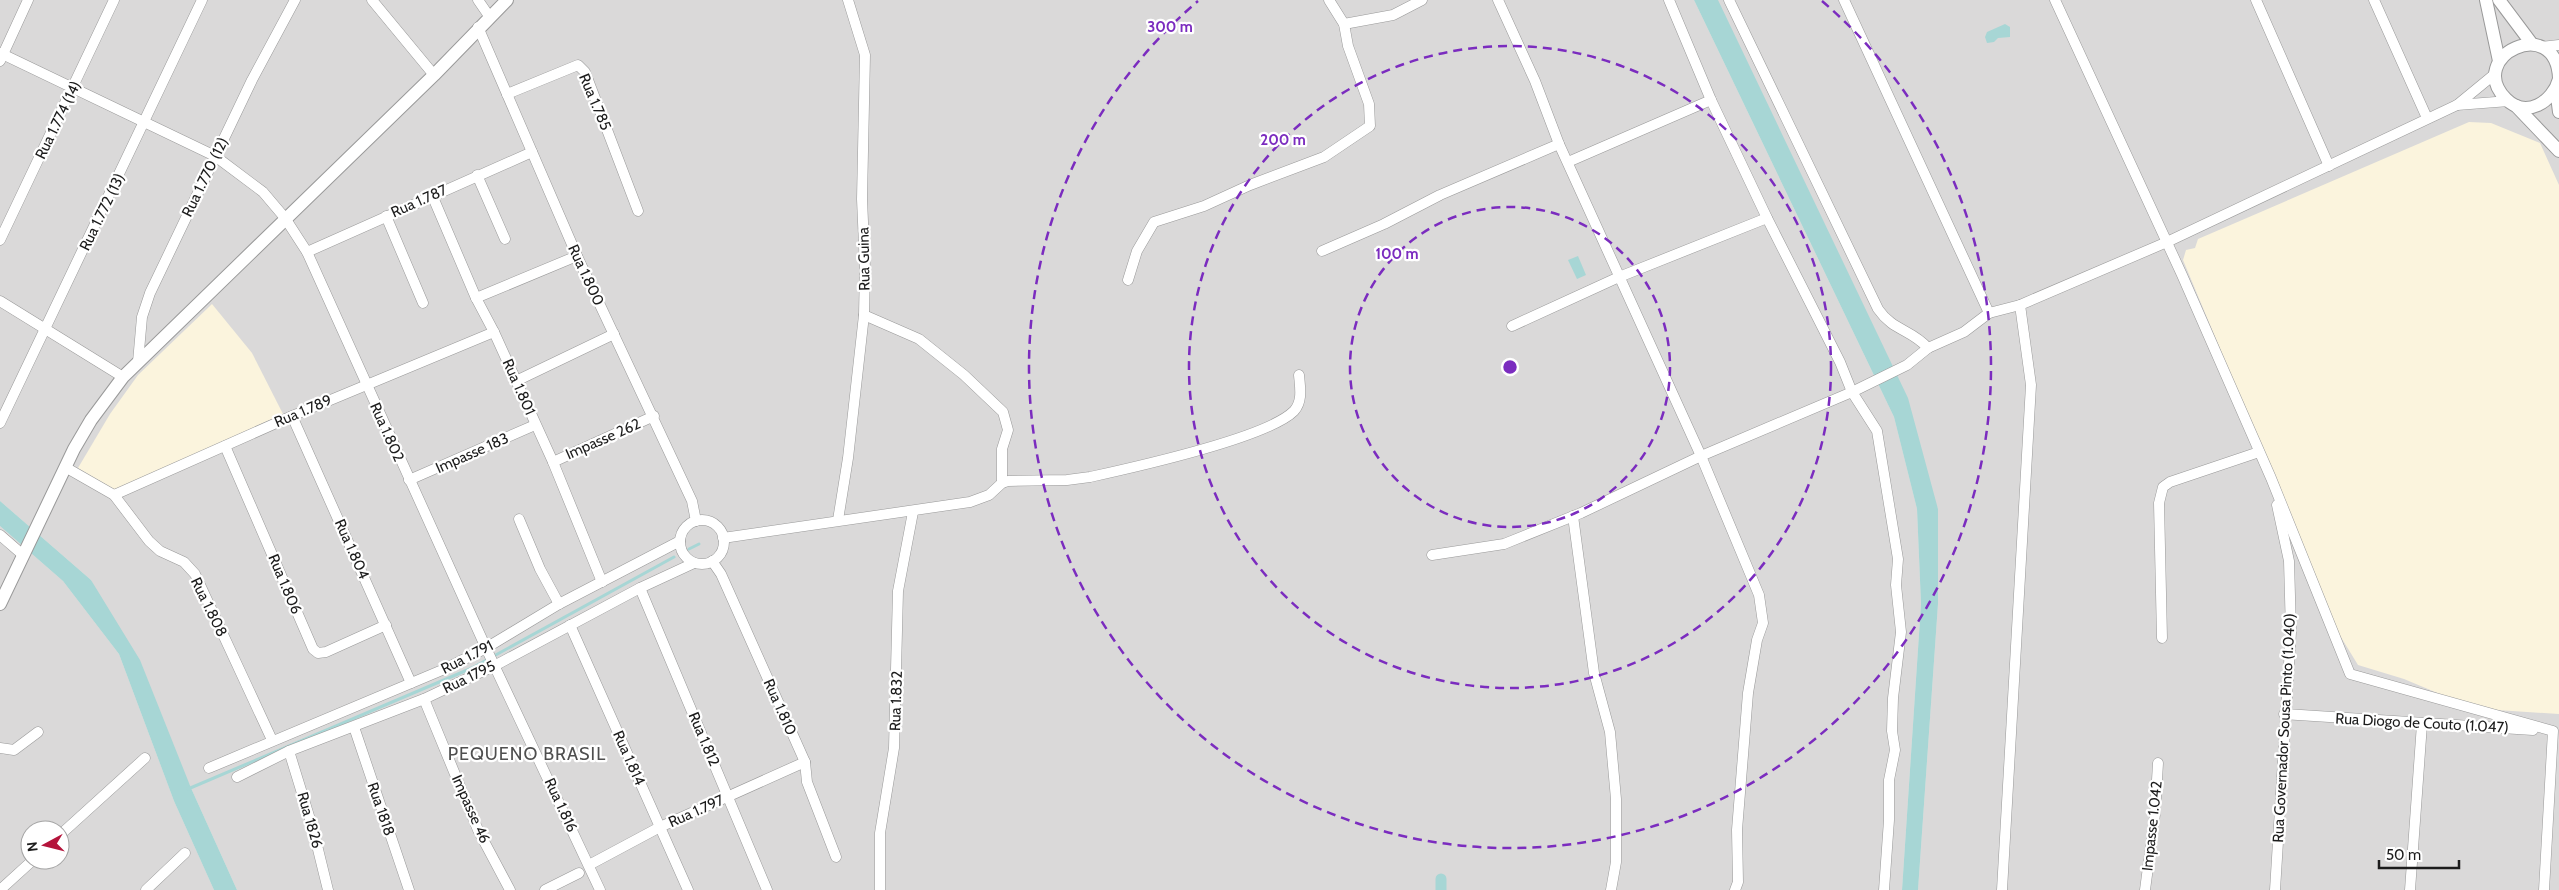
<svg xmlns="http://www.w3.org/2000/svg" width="2559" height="890" font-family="Cabin,sans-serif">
	<rect width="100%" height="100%" fill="#ece7e3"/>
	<g fill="#dad9d9" fill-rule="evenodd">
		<polygon points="0,0 1694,0 1894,417 1917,509 1921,604 1902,890 237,890 191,788 91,580 0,501"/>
		<polygon points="1717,0 2559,0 2559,890 1918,890 1938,604 1938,509"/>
		<path d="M 0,526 L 63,581 L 119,654 L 174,801 L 214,890 L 0,890 ZM 30,830 L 60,830 L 60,860 L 30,860 Z"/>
	</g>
	<g fill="#fbf4dd">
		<polygon points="2469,122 2491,123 2540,143 2559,185 2559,714 2497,710 2447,697 2404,679 2358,665 2339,634 2183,260 2186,250 2195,248 2198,239"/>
		<polygon points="212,304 252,353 283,414 115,490 78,468 110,414 138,375"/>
	</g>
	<g fill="#a7d6d5">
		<polygon points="1694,0 1718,0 1908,398 1938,509 1938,604 1918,890 1902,890 1921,604 1917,509 1894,417"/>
		<polygon points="2005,24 2010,27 2010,37 1998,38 1994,42 1987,43 1985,37 1987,32"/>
		<polygon points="1578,256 1586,275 1577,279 1568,260"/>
		<polygon points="0,501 91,580 140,660 191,788 237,890 214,890 174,801 119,654 63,581 0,526"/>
	</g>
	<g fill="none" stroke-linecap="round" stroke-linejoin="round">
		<g stroke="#a7d6d5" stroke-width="3">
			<polyline points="689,549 699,544"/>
			<polyline points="188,789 472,668 674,557"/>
		</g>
		<polyline stroke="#a7d6d5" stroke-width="11" points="1441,890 1441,879"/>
		<g stroke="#999" stroke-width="11">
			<g id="minor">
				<polyline points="372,0 434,75"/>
				<polyline points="478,0 489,16"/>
				<polyline points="1498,0 1535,81 1559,144 1701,456 1759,595 1763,623 1757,640 1748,693 1737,830 1738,882 1735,890"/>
				<polyline points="1669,0 1711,100 1767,218 1840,362 1852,392 1877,431 1898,559 1896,585 1901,632 1893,698 1892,731 1895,750 1889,780 1889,820 1884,890"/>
				<path d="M 1729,0 L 1878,309 C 1893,331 1911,329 1928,348 L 1964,332 L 1989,313 L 2020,305 L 2167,242 L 2457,105 L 2496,73"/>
				<polyline points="1844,0 1989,313"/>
				<polyline points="2055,0 2182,275 2271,478 2350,674 2553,731 2544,890"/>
				<polyline points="2256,0 2329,166"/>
				<polyline points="2374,0 2427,118"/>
				<polyline points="1344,24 1393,15 1422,0"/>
				<polyline points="478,27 577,256 692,501 696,521"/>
				<polyline points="2541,47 2559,45"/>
				<polyline points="0,53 215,156 263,192 285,218 307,252 486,648 600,890"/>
				<polyline points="0,61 28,0"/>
				<polyline points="507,94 578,65 585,72 638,211"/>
				<polyline points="2457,105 2509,101"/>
				<polyline points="1568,162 1711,100"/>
				<polyline points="477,175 505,239"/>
				<polyline points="432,195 476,298 494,332 553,462 602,582"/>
				<polyline points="386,216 423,303"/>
				<polyline points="0,240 114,0"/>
				<polyline points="1322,251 1384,224 1440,195 1559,144"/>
				<polyline points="307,252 532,152"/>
				<polyline points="1128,280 1137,251 1154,222 1204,206 1250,185 1324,157 1370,126 1369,104 1348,46 1344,24 1329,0"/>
				<polyline points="476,298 577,256"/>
				<polyline points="0,301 123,377"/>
				<polyline points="864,315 919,339 964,375 1003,412 1008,430 1002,449 1002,483"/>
				<polyline points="1512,326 1619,277 1767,218"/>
				<polyline points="138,362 142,317 150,293 252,80 295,0"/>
				<polyline points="516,381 614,334"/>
				<polyline points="292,416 411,683"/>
				<polyline points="0,423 202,0"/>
				<polyline points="225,446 313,649 318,653 326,652 386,625"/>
				<polyline points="553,462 654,416"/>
				<polyline points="65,467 114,495 149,541 160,551 184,562 195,574 272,740"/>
				<polyline points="409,480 535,425"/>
				<polyline points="114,495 292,416 494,332"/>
				<polyline points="1573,516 1594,673 1610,732 1616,799 1616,862 1611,890"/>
				<polyline points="519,519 540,569 559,604"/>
				<polyline points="838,520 848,458 864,315 865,268 862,199 865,55 848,0"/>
				<circle cx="702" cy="542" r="22"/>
				<polyline points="0,535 23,555"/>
				<path d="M 723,538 L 970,502 L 989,495 L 1002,483 L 1008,481 L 1067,480 L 1090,477 C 1131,468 1267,438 1294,411 C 1303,401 1300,387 1299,375"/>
				<polyline points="1432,555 1504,544 1581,513 1701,456 1852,392 1907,365 1928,348"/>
				<polyline points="712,561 721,574 805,762 807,782 836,857"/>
				<polyline points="640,588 767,890"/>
				<polyline points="570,625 688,890"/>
				<polyline points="2162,638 2159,503 2163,487 2170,482 2259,452"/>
				<polyline points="424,699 478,830 510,890"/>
				<polyline points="2284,714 2533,730"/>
				<polyline points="354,727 409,890"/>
				<polyline points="0,748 14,750 38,732"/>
				<polyline points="289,751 313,829 328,890"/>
				<polyline points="209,768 447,668 486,648 559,604 680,541"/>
				<polyline points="237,777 289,751 424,699 496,665 640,588 694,563"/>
				<polyline points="60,835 145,758"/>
				<polyline points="589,865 660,827 805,762"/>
				<polyline points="0,890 33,860"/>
				<polyline points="146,890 185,853"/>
				<polyline points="545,890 579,873"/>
				<polyline points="880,890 880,833 894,748 898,591 913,512"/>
				<polyline points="2002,890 2031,385 2020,305"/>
				<polyline points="2145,890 2155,814 2158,763"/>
				<polyline points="2275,890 2291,632 2289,561 2277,505"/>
				<polyline points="2410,890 2422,724"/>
			</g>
		</g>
		<g stroke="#999" stroke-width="14">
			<g id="tertiary">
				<polyline points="2486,0 2499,61"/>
				<polyline points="2499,0 2532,44"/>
				<path d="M 2559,78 C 2556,13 2464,56 2506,99 C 2526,119 2553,102 2559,79"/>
				<polyline points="2556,88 2559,112"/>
				<polyline points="2516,106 2559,151"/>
				<polyline points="0,604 74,449 91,420 123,377 434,75 507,0"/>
			</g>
		</g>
		<use href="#minor" stroke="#fff" stroke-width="10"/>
		<use href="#tertiary" stroke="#fff" stroke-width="12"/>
	</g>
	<g fill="none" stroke="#7b2cbf" stroke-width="2.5" stroke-dasharray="9 6">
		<circle cx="1510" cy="367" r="160"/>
		<circle cx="1510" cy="367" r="321"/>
		<path d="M1822 1A481 481 0 1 1 1198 1"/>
	</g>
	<g text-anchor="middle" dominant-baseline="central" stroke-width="4.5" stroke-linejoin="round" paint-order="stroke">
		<g font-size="15" fill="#1c1c1c" stroke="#fff">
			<text transform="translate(595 102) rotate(67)">Rua 1.785</text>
			<text transform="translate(58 120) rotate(-64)">Rua 1.774 (14)</text>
			<text transform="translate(205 177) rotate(-64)">Rua 1.770 (12)</text>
			<text transform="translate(419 201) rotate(-24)">Rua 1.787</text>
			<text transform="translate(102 212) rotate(-64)">Rua 1.772 (13)</text>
			<text transform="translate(864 259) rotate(-91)">Rua Guina</text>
			<text transform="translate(586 275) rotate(65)">Rua 1.800</text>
			<text transform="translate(519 387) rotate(66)">Rua 1.801</text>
			<text transform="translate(303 411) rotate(-23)">Rua 1.789</text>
			<text transform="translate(387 432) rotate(66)">Rua 1.802</text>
			<text transform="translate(603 439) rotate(-24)">Impasse 262</text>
			<text transform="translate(472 453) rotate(-24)">Impasse 183</text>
			<text transform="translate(352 549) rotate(66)">Rua 1.804</text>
			<text transform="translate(285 584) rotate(67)">Rua 1.806</text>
			<text transform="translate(209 607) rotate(64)">Rua 1.808</text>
			<text transform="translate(467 657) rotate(-27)">Rua 1.791</text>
			<text transform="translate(469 677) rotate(-26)">Rua 1795</text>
			<text transform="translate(896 701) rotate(-88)">Rua 1.832</text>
			<text transform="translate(780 707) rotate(66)">Rua 1.810</text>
			<text transform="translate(2422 723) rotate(3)">Rua Diogo de Couto (1.047)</text>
			<text transform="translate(2284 728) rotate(-87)">Rua Governador Sousa Pinto (1.040)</text>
			<text transform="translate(704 739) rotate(67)">Rua 1.812</text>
			<text transform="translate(629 758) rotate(66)">Rua 1.814</text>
			<text transform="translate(561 805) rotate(65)">Rua 1.816</text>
			<text transform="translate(381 809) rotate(71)">Rua 1818</text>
			<text transform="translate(471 809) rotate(66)">Impasse 46</text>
			<text transform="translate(696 811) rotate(-24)">Rua 1.797</text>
			<text transform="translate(310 820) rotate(74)">Rua 1826</text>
			<text transform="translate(2152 826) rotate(-84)">Impasse 1.042</text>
		</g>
		<g font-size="18" letter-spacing="1" fill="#4f4f4f" stroke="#fff">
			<text x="527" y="754">PEQUENO BRASIL</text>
		</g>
	</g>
	<circle cx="1510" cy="367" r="8" fill="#7b2cbf" stroke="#fff" stroke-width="2.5"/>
	<g font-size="15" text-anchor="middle" font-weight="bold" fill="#7b2cbf" stroke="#fff" stroke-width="4.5" stroke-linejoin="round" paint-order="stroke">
		<text x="1170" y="32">300 m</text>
		<text x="1283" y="145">200 m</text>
		<text x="1397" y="259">100 m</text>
	</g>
	<g transform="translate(45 845) rotate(263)"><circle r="24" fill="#ffffff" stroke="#a4a4a4"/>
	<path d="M0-4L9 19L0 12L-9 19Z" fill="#b4143b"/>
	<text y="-8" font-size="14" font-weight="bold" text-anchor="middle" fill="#1c1c1c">N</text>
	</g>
	<path d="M2379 860v8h80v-8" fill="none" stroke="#1c1c1c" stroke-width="2.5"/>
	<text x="2386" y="860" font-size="15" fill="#1c1c1c" stroke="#ffffff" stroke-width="4" paint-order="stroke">50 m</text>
</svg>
